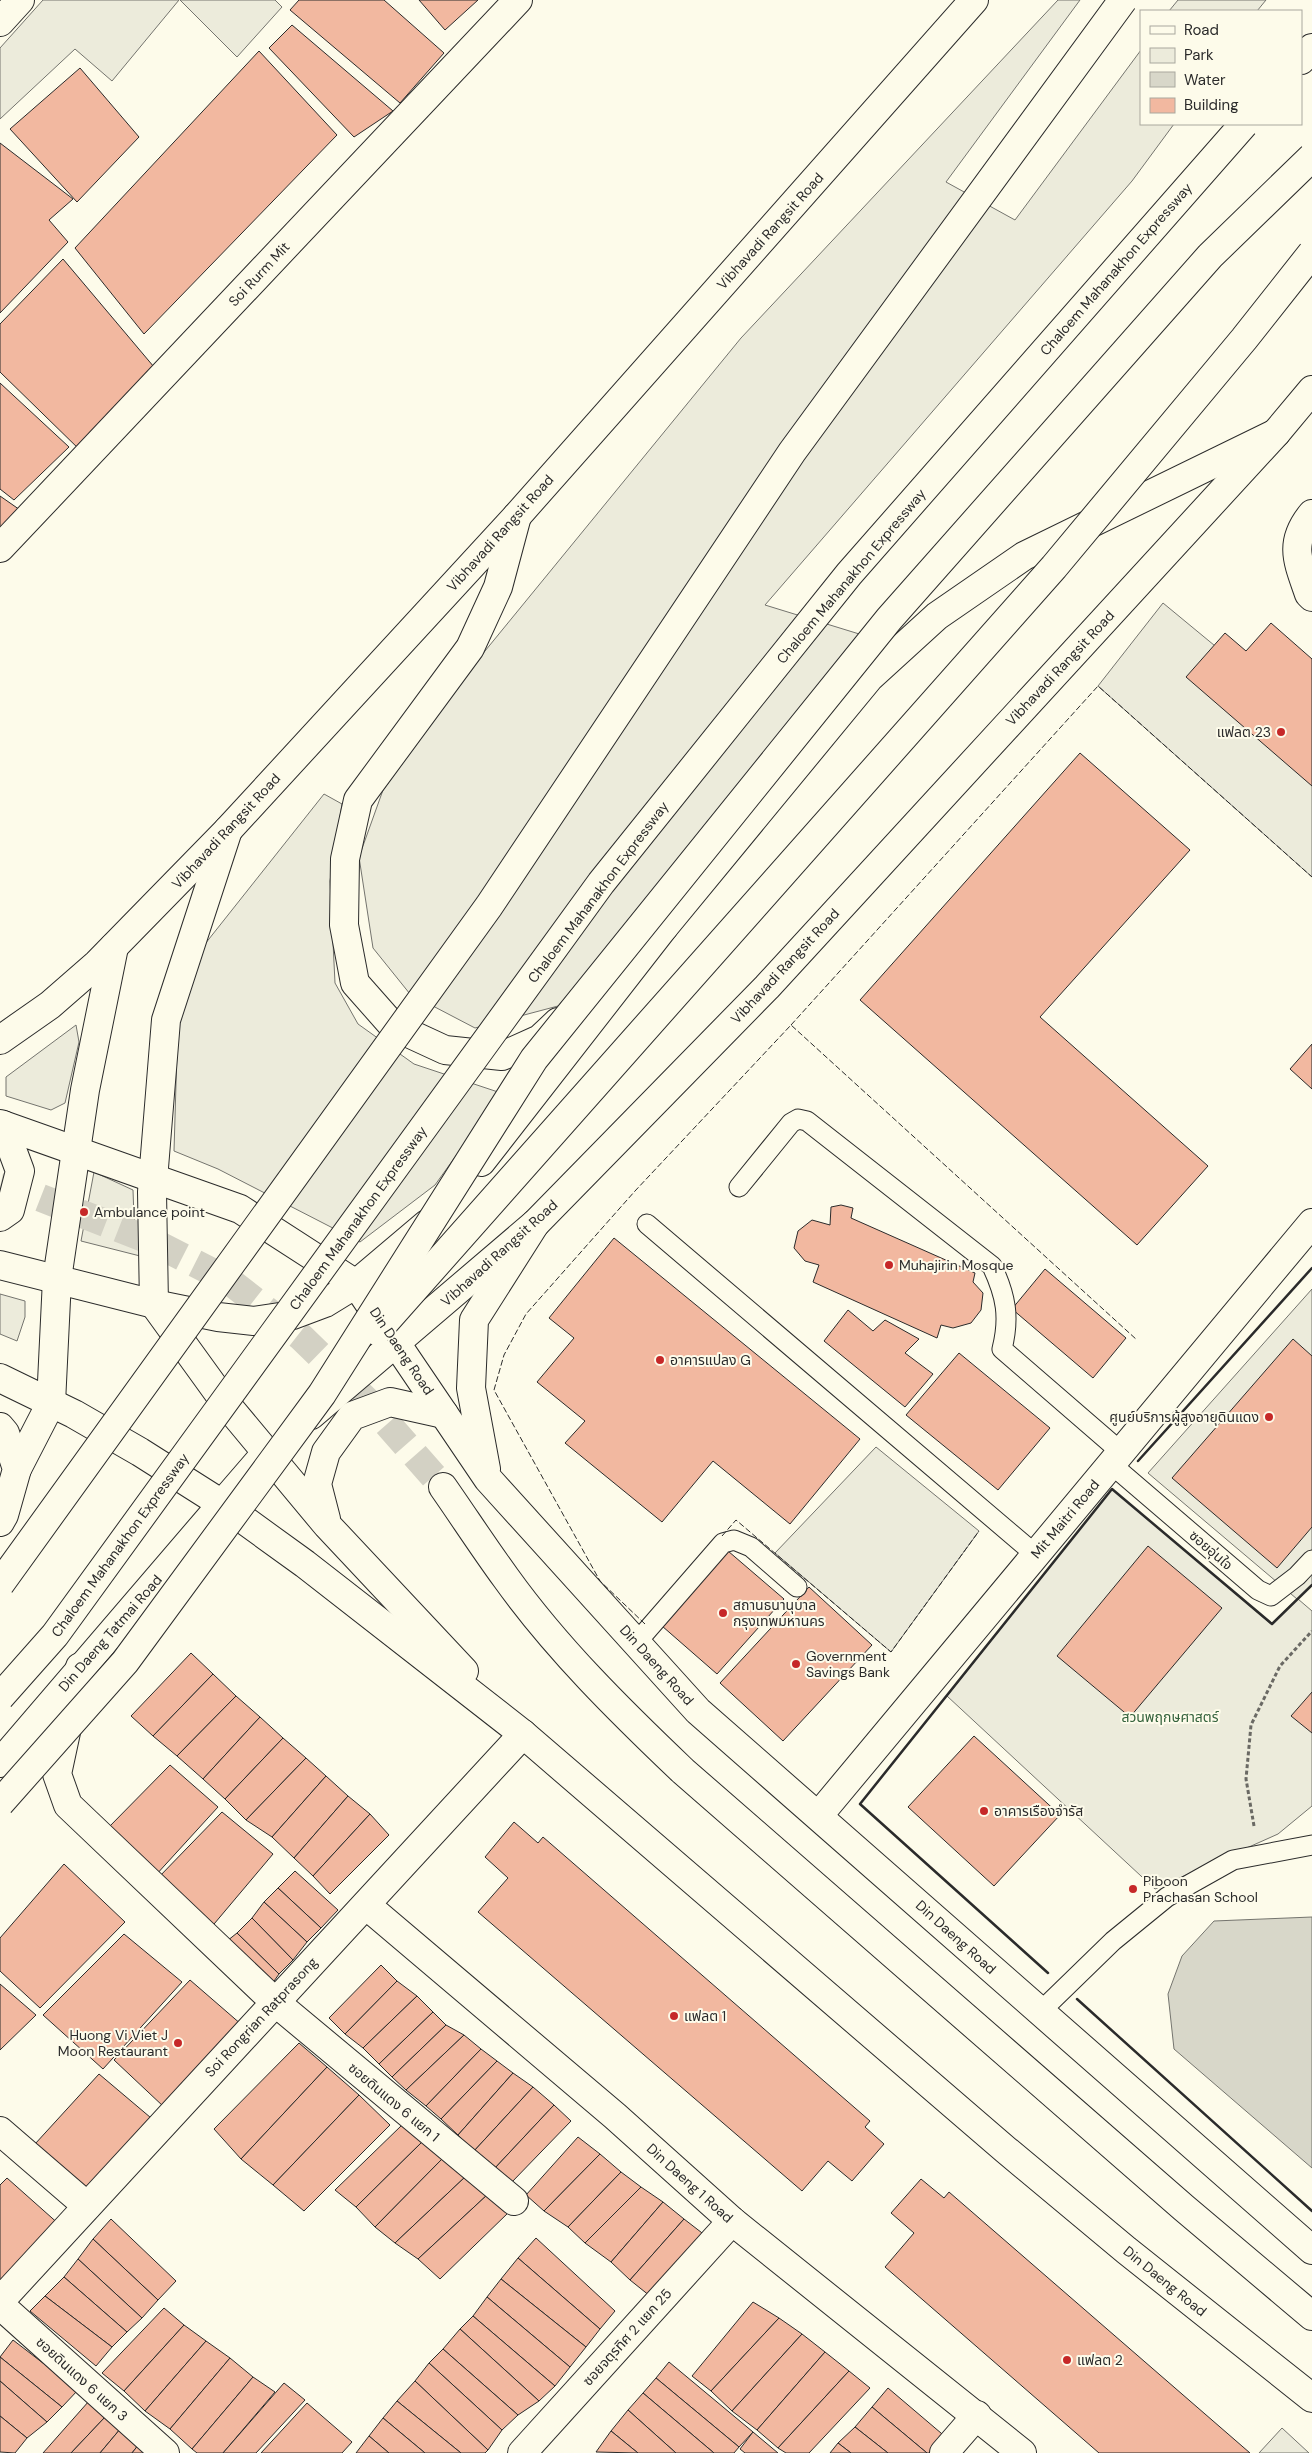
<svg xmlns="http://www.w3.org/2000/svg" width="1312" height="2453" font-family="'DM Sans','Noto Sans Thai',sans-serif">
	<rect width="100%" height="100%" fill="#fdfbea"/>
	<g fill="#ecebdb" stroke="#74746e">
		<polygon points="43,0 179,0 112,81 75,49 0,119 0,48"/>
		<polygon points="180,0 275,0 282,7 237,57"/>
		<polygon points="1058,0 1080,0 946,182 1015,220 1141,50 1141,124 1174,124 1132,181 765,605 882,641 558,1006 475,1028 410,994 373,948 359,857 383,790 485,651 741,338"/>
		<polygon points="1178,0 1266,0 1257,11 1169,11"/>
		<polygon points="1163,603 1312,726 1312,877 1098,686"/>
		<polygon points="324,794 342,804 330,881 335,983 358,1024 414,1064 501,1093 435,1185 360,1242 218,1169 174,1151 178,1016 205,944"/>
		<polygon points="76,1025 79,1042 65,1103 51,1110 6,1096 6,1077"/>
		<polygon points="94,1172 133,1190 134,1218 144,1257 81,1241"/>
		<polygon points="1312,1289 1312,1585 1298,1599 1312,1611 1312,1806 1278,1834 1155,1889 947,1696 1112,1489 1271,1624 1297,1599 1148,1473"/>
		<polygon points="0,1294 25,1301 25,1317 17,1341 0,1334"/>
		<polygon points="876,1447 979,1531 891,1652 775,1553"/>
		<polygon points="1282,2428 1309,2453 1259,2453"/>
	</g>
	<polygon fill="#d8d7c9" stroke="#74746e" points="1312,1917 1312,2168 1174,2049 1168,1994 1182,1956 1214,1921"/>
	<g fill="#f2b8a0" stroke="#2b2b2b">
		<polygon points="299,0 384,0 444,53 400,103 290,10"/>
		<polygon points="419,0 478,0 445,30"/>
		<polygon points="292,25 393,111 354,137 269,48"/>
		<polygon points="259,51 337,135 144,334 75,248"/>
		<polygon points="80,68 139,137 77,202 10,129"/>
		<polygon points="0,143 73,199 49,220 68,242 0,313"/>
		<polygon points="63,259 154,367 83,453 0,372 0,324"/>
		<polygon points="0,383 69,447 14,500 0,489"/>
		<polygon points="0,496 23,512 0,537"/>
		<polygon points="1271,623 1312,659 1312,786 1186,677 1225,633 1246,651"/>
		<polygon points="1080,753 1190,850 1040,1017 1208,1166 1137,1245 860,1000"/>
		<polygon points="1312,1044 1312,1089 1290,1069"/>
		<polygon points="841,1205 853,1208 851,1218 975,1273 973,1282 983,1293 981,1310 971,1323 953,1328 941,1325 937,1338 813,1282 819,1265 805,1261 794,1248 798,1231 812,1220 830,1225 831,1207"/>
		<polygon points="614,1238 860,1439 790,1524 713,1461 662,1522 565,1443 585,1421 537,1382 574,1338 549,1318"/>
		<polygon points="1045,1269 1126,1338 1093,1378 1012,1309"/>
		<polygon points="848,1310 873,1331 885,1320 919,1339 905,1353 933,1374 905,1407 824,1341"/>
		<polygon points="1293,1339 1312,1356 1312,1527 1277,1568 1172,1478"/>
		<polygon points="959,1353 1050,1428 998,1490 906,1415"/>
		<polygon points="1148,1546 1222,1608 1130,1717 1057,1656"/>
		<polygon points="728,1551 784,1599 717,1674 662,1626"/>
		<polygon points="809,1587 872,1645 783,1741 720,1683"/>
		<polygon points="191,1653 213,1674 153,1736 131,1716"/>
		<polygon points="213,1674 236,1696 177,1756 153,1736"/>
		<polygon points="1312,1692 1312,1733 1291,1716"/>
		<polygon points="236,1696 260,1717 203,1779 177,1756"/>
		<polygon points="260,1717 283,1738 225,1799 203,1779"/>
		<polygon points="974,1736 1060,1815 994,1886 908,1807"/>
		<polygon points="283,1738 306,1758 246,1820 225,1799"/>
		<polygon points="306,1758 326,1776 272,1837 246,1820"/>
		<polygon points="170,1765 218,1807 155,1876 108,1828"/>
		<polygon points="326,1776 348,1796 294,1858 272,1837"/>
		<polygon points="348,1796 370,1814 313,1876 294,1858"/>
		<polygon points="222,1812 273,1854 209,1930 157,1879"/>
		<polygon points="370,1814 389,1835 330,1894 313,1876"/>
		<polygon points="514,1822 538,1843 543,1837 870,2121 865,2127 884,2144 852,2181 828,2161 802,2191 478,1912 508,1878 485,1857"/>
		<polygon points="64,1864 125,1922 40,2008 0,1971 0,1938"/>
		<polygon points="295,1871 338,1910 321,1928 278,1888"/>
		<polygon points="278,1888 321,1928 307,1942 264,1902"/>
		<polygon points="264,1902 307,1942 293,1960 252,1918"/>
		<polygon points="252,1918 293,1960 279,1974 237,1933"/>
		<polygon points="237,1933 279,1974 267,1991 222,1945"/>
		<polygon points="124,1934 182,1982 103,2069 43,2015"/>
		<polygon points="381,1965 397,1981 345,2034 329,2018"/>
		<polygon points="190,1980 242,2025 164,2107 114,2060"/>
		<polygon points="397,1981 417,1996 363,2048 345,2034"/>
		<polygon points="0,1984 36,2015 0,2050"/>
		<polygon points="417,1996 433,2012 379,2064 363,2048"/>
		<polygon points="433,2012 446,2025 392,2077 379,2064"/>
		<polygon points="446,2025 464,2035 406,2090 392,2077"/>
		<polygon points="464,2035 481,2049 426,2106 406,2090"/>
		<polygon points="299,2043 327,2067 241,2159 214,2129"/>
		<polygon points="481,2049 497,2061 441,2119 426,2106"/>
		<polygon points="497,2061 513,2073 458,2135 441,2119"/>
		<polygon points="327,2067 359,2095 273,2185 241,2159"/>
		<polygon points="513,2073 533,2087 474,2151 458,2135"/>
		<polygon points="99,2074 157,2123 85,2196 35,2144"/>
		<polygon points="533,2087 554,2105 495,2168 474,2151"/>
		<polygon points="359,2095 390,2125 304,2211 273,2185"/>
		<polygon points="554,2105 571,2121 511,2183 495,2168"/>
		<polygon points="402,2125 422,2142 356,2207 335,2190"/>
		<polygon points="578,2137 600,2154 544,2211 526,2195"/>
		<polygon points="422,2142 443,2158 375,2227 356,2207"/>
		<polygon points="600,2154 621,2172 568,2227 544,2211"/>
		<polygon points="443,2158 465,2177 395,2243 375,2227"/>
		<polygon points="621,2172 641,2187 585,2243 568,2227"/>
		<polygon points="465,2177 487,2195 418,2259 395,2243"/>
		<polygon points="7,2178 61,2226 0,2291 0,2185"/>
		<polygon points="921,2179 944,2198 949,2192 1250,2453 1099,2453 885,2267 914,2233 891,2213"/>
		<polygon points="641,2187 663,2202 611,2262 585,2243"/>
		<polygon points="487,2195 509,2212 440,2279 418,2259"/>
		<polygon points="663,2202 684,2219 630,2280 611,2262"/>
		<polygon points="111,2219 176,2281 158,2300 93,2239"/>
		<polygon points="684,2219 706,2236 650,2296 630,2280"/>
		<polygon points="536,2238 615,2311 600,2329 518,2258"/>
		<polygon points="93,2239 158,2300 142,2318 78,2259"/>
		<polygon points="518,2258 600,2329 586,2347 501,2279"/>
		<polygon points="78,2259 142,2318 127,2332 64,2277"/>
		<polygon points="64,2277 127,2332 112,2347 45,2296"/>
		<polygon points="501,2279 586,2347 570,2367 487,2297"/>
		<polygon points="45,2296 112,2347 96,2366 30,2311"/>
		<polygon points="487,2297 570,2367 555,2386 473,2316"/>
		<polygon points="753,2302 779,2318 711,2391 692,2376"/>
		<polygon points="164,2308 184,2325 124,2391 102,2373"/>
		<polygon points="473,2316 555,2386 539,2401 460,2329"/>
		<polygon points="779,2318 802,2334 732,2411 711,2391"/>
		<polygon points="184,2325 206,2341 145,2411 124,2391"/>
		<polygon points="460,2329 539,2401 518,2415 443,2349"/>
		<polygon points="802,2334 825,2352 757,2430 732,2411"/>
		<polygon points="13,2340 78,2390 62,2407 0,2357"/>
		<polygon points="206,2341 230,2358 170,2429 145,2411"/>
		<polygon points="443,2349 518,2415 502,2430 429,2363"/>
		<polygon points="825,2352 849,2371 778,2448 757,2430"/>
		<polygon points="0,2357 62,2407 47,2422 0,2381"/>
		<polygon points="230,2358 253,2377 192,2449 170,2429"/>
		<polygon points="669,2362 753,2432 739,2447 656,2378"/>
		<polygon points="429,2363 502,2430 488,2450 415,2381"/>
		<polygon points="849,2371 870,2388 809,2453 786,2453 778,2448"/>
		<polygon points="253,2377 275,2392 223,2453 197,2453 192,2449"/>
		<polygon points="656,2378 739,2447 734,2453 714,2453 643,2393"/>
		<polygon points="0,2381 47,2422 27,2438 0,2416"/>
		<polygon points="415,2381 488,2450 485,2453 461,2453 397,2401"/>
		<polygon points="284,2383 305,2400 256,2453 223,2453"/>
		<polygon points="888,2388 948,2439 935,2453 927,2453 872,2407"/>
		<polygon points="643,2393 714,2453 676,2453 628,2410"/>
		<polygon points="89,2401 106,2416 71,2453 43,2453"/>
		<polygon points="397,2401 461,2453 425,2453 383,2418"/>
		<polygon points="307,2403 352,2442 342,2453 261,2453"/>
		<polygon points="872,2407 927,2453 888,2453 855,2427"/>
		<polygon points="628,2410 676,2453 638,2453 611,2431"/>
		<polygon points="0,2416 27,2438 15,2453 0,2452"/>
		<polygon points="106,2416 121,2428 100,2453 71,2453"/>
		<polygon points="383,2418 425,2453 389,2453 369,2436"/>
		<polygon points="855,2427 888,2453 851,2453 838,2443"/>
		<polygon points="121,2428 139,2444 132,2453 100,2453"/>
		<polygon points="611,2431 638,2453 596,2452"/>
		<polygon points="753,2432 778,2453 745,2453 740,2449"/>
		<polygon points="369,2436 389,2453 356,2453"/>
		<polygon points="838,2443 851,2453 830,2453"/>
		<polygon points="139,2444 151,2453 132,2453"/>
	</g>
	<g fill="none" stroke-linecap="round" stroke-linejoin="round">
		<polyline stroke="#d3d1c4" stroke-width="28" stroke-dasharray="28 14" stroke-linecap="butt" points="0,1187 31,1194 149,1240 228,1280 301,1337 371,1405 443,1487"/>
		<g stroke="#2b2b2b" stroke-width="21">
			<g id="service">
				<path d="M 739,1187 L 791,1123 L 798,1119 L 807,1121 L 992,1266 C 1006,1296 1010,1317 1002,1349 L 1121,1452"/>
				<polyline points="647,1224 1036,1555"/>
				<polyline points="1111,1464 1258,1590 1271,1596 1297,1576 1312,1560"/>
				<polyline points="636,1643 723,1543 734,1540 751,1547 797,1587"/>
				<polyline points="1040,2012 1113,1941 1167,1897 1233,1860 1312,1845"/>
			</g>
		</g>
		<g stroke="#2b2b2b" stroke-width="30">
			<g id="minor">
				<polyline points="0,22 20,0"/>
				<path d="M 1312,514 C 1288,543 1298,562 1309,594 L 1312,597"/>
				<polyline points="0,548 518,0"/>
				<polyline points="80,1667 57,1774 68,1805 275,2002 514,2201"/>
				<polyline points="366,1905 615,2116 732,2221 1022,2453"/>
				<polyline points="0,2131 87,2206"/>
				<polyline points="0,2301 523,1734"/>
				<polyline points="0,2305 165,2453"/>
				<polyline points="522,2453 732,2221"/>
				<polyline points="944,2453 977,2415"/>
			</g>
		</g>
		<g stroke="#2b2b2b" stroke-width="30">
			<g id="tertiary">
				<polyline points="0,1427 5,1433 17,1469 4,1515 0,1522"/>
				<polyline points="0,1763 222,1504"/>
				<polyline points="819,1815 1312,1223"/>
			</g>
		</g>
		<g stroke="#2b2b2b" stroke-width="30">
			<g id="secondary">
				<polyline points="517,516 498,587 470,648 358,800 345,859 344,925 355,983 393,1026 445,1050 502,1056 540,1039 558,1022"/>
				<polyline points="646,943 664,927 869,678 937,616 1024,556 1276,433"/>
				<polyline points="0,1040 50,1005 97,964 228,830 517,516 974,0"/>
				<polyline points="311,1415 535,1224 767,987 1276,433 1312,390"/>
				<polyline points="17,1469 51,1403 57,1279 85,1090 114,947"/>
				<polyline points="222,1504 260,1460"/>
			</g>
		</g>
		<g stroke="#2b2b2b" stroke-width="30">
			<g id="primary">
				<polyline points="228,830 166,1020 152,1192 154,1304 227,1405 327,1525 464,1671"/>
				<polyline points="0,1124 240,1209 356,1284 488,1479 698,1711 1312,2250"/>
				<polyline points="481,1162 664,927"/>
				<polyline points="0,1217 10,1210 20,1171 3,1125"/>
				<polyline points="0,1265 154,1304 218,1317 254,1321 293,1315 325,1303 356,1284 427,1224"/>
				<polyline points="0,1378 74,1414 140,1452 222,1504 305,1564 523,1734 1006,2150 1126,2250 1312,2398"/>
				<polyline points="486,1469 471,1388 474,1320 535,1224"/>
				<path d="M 443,1487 C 464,1517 484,1548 506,1578 C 557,1649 620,1711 683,1771 L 1184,2208 L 1312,2316"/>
				<polyline points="326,1519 317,1484 326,1452 352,1416 390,1402 444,1414"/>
			</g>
		</g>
		<g stroke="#2b2b2b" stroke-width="30">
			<polyline id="motorway" points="1301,60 1312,48"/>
		</g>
		<polyline stroke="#6a6964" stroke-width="3" stroke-dasharray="4 2.5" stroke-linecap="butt" points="1254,1826 1246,1779 1251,1725 1280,1666 1312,1631"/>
		<use href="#service" stroke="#fdfbea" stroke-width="19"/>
		<use href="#minor" stroke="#fdfbea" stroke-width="28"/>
		<use href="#tertiary" stroke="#fdfbea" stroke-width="28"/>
		<use href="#secondary" stroke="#fdfbea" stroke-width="28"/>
		<use href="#primary" stroke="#fdfbea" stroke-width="28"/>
		<use href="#motorway" stroke="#fdfbea" stroke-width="28"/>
		<g stroke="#2b2b2b" stroke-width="30" stroke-linecap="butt">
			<g id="motorway-bridge">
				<polyline points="377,1331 1054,567 1244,339 1312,253"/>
				<polyline points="0,1584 489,906 792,452 1123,0"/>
				<polyline points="0,1697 55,1635 601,883 849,574 1244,124"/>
				<polyline points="0,1803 125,1662 322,1394 534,1059 889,619 1210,256 1312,157"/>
			</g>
		</g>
		<use href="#motorway-bridge" stroke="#fdfbea" stroke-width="28"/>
		<g stroke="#2b2b2b" stroke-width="1" stroke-dasharray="6 2.5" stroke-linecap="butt">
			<polyline points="791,1025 1098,686 1312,877"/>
			<polyline points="722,1536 736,1520 891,1652 979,1531"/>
			<polyline points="645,1624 600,1581 494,1390 504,1355 526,1314 635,1191 791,1025 1137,1340"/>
		</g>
		<g stroke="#2b2b2b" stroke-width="2.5">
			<polyline points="1138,1461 1312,1268"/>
			<polyline points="1048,1973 860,1804 1112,1489 1272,1624 1312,1585"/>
			<polyline points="1077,1999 1312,2211"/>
		</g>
	</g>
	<g fill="#c62828" stroke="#fdfbea" stroke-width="2">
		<circle cx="1281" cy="732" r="5"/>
		<circle cx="84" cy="1212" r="5"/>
		<circle cx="889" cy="1265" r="5"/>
		<circle cx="660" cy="1360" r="5"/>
		<circle cx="1269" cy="1417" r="5"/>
		<circle cx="723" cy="1613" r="5"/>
		<circle cx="796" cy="1664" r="5"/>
		<circle cx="984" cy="1811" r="5"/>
		<circle cx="1133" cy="1889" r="5"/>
		<circle cx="674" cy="2016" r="5"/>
		<circle cx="178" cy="2043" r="5"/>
		<circle cx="1067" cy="2360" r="5"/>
	</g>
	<g text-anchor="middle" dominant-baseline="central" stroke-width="4" stroke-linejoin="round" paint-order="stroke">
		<g font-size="14" fill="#2b2b2b" stroke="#fdfbea">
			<text transform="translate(770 231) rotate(-48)">Vibhavadi Rangsit Road</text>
			<text transform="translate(1116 269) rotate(-49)">Chaloem Mahanakhon Expressway</text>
			<text transform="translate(259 274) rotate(-47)">Soi Rurm Mit</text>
			<text transform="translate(500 533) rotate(-48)">Vibhavadi Rangsit Road</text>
			<text transform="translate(851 576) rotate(-50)">Chaloem Mahanakhon Expressway</text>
			<text transform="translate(1060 668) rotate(-47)">Vibhavadi Rangsit Road</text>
			<text transform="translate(226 831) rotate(-47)">Vibhavadi Rangsit Road</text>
			<text transform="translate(598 892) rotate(-53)">Chaloem Mahanakhon Expressway</text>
			<text transform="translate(785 966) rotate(-47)">Vibhavadi Rangsit Road</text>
			<text transform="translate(358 1218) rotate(-54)">Chaloem Mahanakhon Expressway</text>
			<text transform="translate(499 1253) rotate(-42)">Vibhavadi Rangsit Road</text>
			<text transform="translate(402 1351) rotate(56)">Din Daeng Road</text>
			<text transform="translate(1065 1519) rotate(-50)">Mit Maitri Road</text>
			<text transform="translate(120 1545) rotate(-54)">Chaloem Mahanakhon Expressway</text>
			<text transform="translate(1211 1550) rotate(41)">ซอยอุ่นใจ</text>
			<text transform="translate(110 1633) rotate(-49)">Din Daeng Tatmai Road</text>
			<text transform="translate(657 1665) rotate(48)">Din Daeng Road</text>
			<text transform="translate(956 1937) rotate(42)">Din Daeng Road</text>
			<text transform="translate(261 2017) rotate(-47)">Soi Rongrian Ratprasong</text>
			<text transform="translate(394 2102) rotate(40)">ซอยดินแดง 6 แยก 1</text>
			<text transform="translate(690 2183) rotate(42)">Din Daeng 1 Road</text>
			<text transform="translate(1165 2281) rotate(39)">Din Daeng Road</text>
			<text transform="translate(627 2337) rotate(-48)">ซอยจตุรทิศ 2 แยก 25</text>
			<text transform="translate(82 2379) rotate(42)">ซอยดินแดง 6 แยก 3</text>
		</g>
		<g font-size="14" fill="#2b2b2b" stroke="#fdfbea" text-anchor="start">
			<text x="1271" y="732" text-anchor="end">แฟลต 23</text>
			<text x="94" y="1212">Ambulance point</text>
			<text x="899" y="1265">Muhajirin Mosque</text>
			<text x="670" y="1360">อาคารแปลง G</text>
			<text x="1259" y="1417" text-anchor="end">ศูนย์บริการผู้สูงอายุดินแดง</text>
			<text x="733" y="1605">สถานธนานุบาล<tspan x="733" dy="16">กรุงเทพมหานคร</tspan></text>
			<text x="806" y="1656">Government<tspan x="806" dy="16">Savings Bank</tspan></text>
			<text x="994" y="1811">อาคารเรืองจำรัส</text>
			<text x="1143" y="1881">Piboon<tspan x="1143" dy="16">Prachasan School</tspan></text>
			<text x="684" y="2016">แฟลต 1</text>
			<text x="168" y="2035" text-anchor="end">Huong Vi Viet J<tspan x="168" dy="16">Moon Restaurant</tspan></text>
			<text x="1077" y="2360">แฟลต 2</text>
		</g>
		<g font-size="14" fill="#34623c" stroke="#fdfbea">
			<text x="1170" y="1717">สวนพฤกษศาสตร์</text>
		</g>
	</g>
	<rect x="1140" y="10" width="162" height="115" fill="#fdfbea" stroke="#a9a89e"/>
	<rect x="1150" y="26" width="25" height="8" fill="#fdfbea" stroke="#a9a89e"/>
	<text x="1184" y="35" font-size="15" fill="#2b2b2b">Road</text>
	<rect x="1150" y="48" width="25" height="15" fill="#ecebdb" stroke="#a9a89e"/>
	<text x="1184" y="60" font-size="15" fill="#2b2b2b">Park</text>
	<rect x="1150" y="72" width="25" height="15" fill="#d8d7c9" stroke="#a9a89e"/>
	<text x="1184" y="85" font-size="15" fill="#2b2b2b">Water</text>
	<rect x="1150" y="98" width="25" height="15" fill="#f2b8a0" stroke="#a9a89e"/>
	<text x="1184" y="110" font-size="15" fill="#2b2b2b">Building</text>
</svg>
